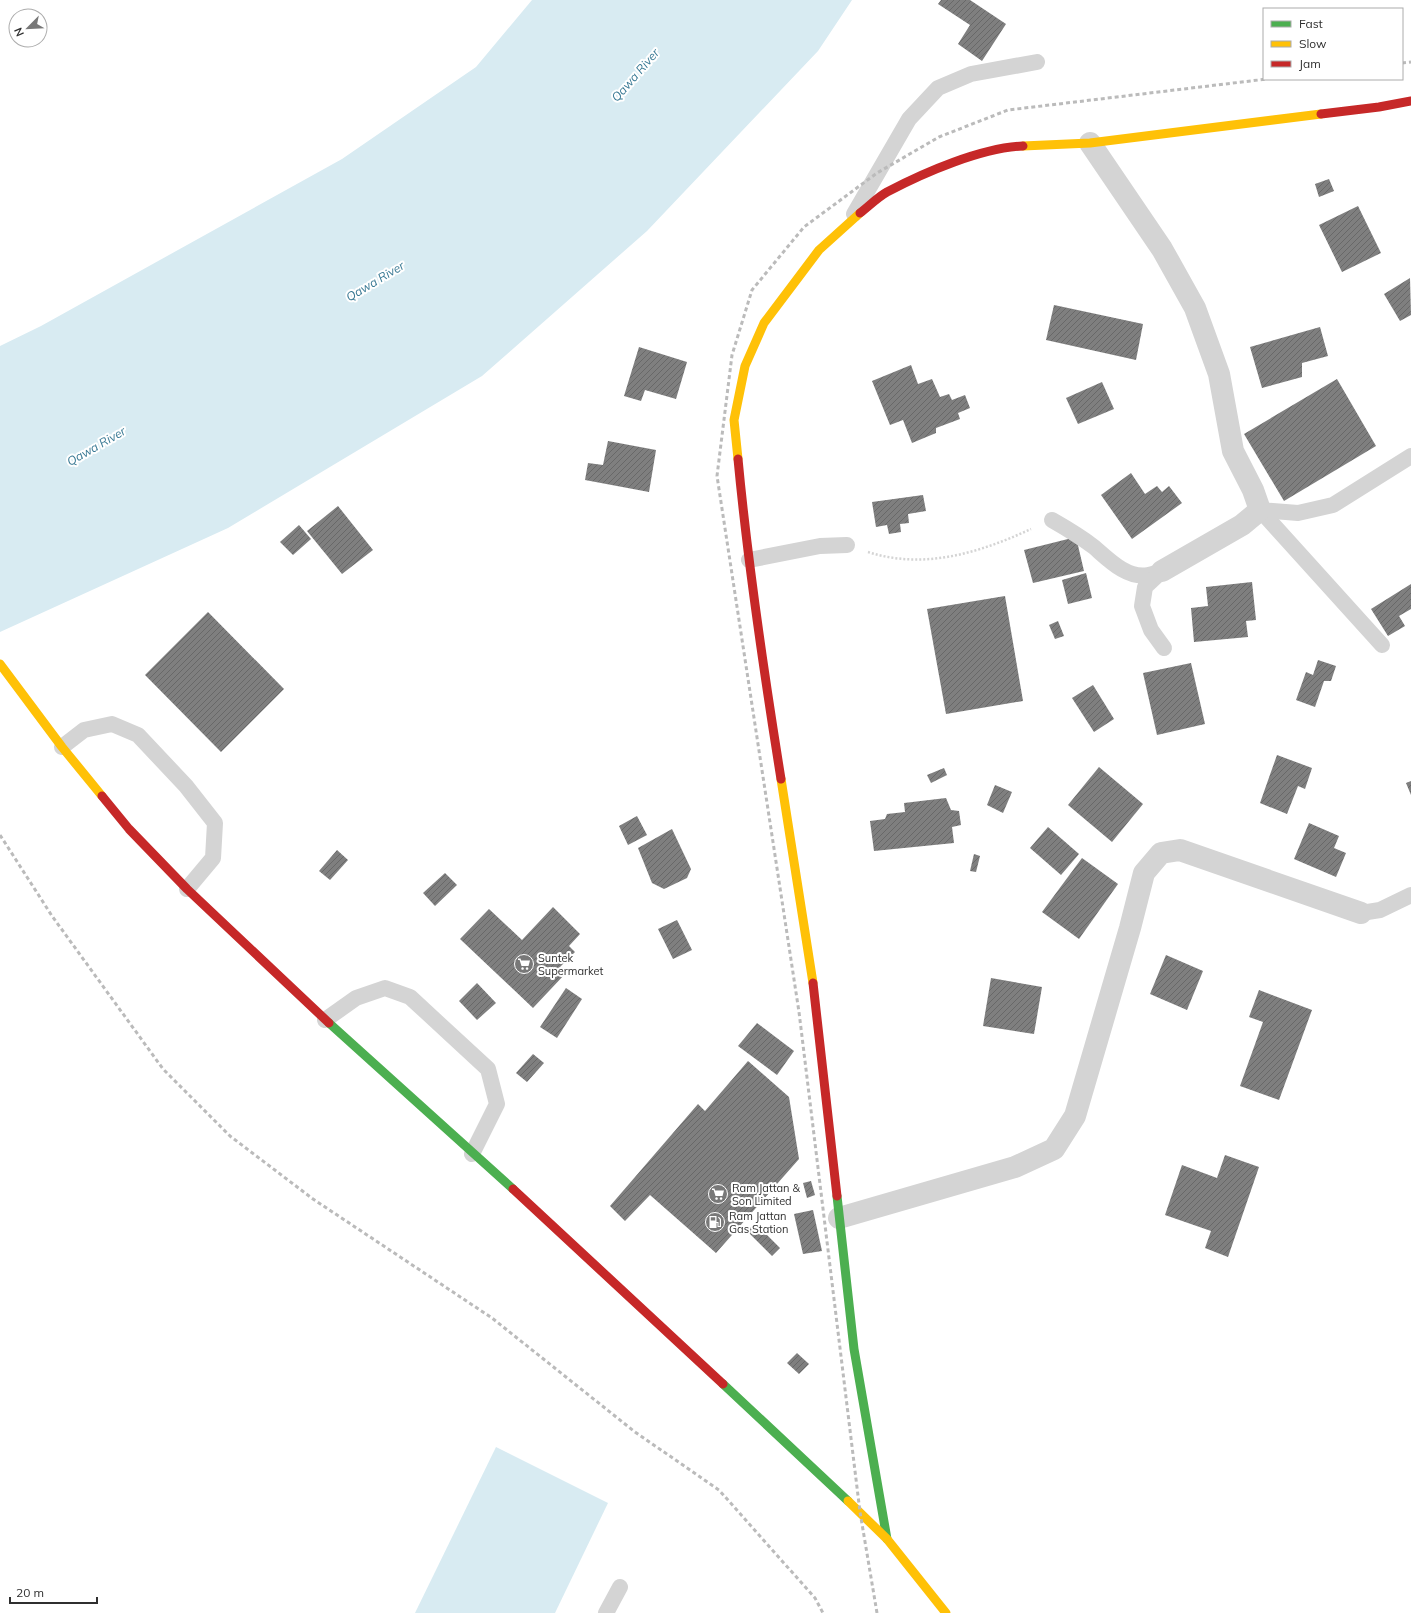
<svg xmlns="http://www.w3.org/2000/svg" width="1411" height="1613" font-family="Mulish,sans-serif">
	<defs>
		<pattern id="building-hatch" width="6" height="6" patternUnits="userSpaceOnUse"><rect width="6" height="6" fill="#7f7f7f"/><path d="M-1 1l2-2M0 6l6-6M5 7l2-2" fill="none" stroke="#686868"/></pattern>
	</defs>
	<rect width="100%" height="100%" fill="#fff"/>
	<g fill="#d8ebf2">
		<polygon points="532,0 852,0 818,51 647,231 482,376 228,528 0,632 0,346 41,326 342,159 476,67"/>
		<polygon points="496,1447 608,1503 555,1613 415,1613"/>
	</g>
	<g fill="url(#building-hatch)">
		<polygon points="941,0 970,0 1006,24 982,61 958,44 970,25 938,4"/>
		<polygon points="1329,179 1334,191 1319,197 1315,184"/>
		<polygon points="1358,206 1381,253 1342,272 1319,225"/>
		<polygon points="1410,278 1411,315 1400,321 1384,294"/>
		<polygon points="1054,305 1143,324 1136,360 1046,340"/>
		<polygon points="1320,327 1328,356 1302,363 1302,377 1262,388 1250,347"/>
		<polygon points="639,347 687,362 676,399 645,390 641,401 624,396"/>
		<polygon points="911,365 918,384 932,379 940,397 949,394 952,400 965,395 970,408 958,413 960,419 936,428 936,433 912,443 903,420 890,425 872,381"/>
		<polygon points="1337,379 1376,446 1284,501 1244,434"/>
		<polygon points="1102,382 1114,409 1078,424 1066,398"/>
		<polygon points="608,441 656,450 649,492 585,480 588,463 603,465"/>
		<polygon points="1131,473 1145,494 1157,486 1162,492 1169,486 1182,503 1132,539 1101,495"/>
		<polygon points="923,495 926,511 908,514 909,523 900,524 901,532 889,534 887,525 876,527 872,502"/>
		<polygon points="338,506 373,550 342,574 307,531"/>
		<polygon points="299,525 311,539 293,555 280,542"/>
		<polygon points="1076,537 1084,571 1033,583 1024,550"/>
		<polygon points="1086,573 1092,598 1068,604 1062,580"/>
		<polygon points="1252,582 1256,620 1246,621 1248,637 1194,642 1191,608 1208,606 1206,587"/>
		<polygon points="1411,584 1411,609 1399,616 1405,626 1388,636 1371,609"/>
		<polygon points="1005,596 1023,701 946,714 927,609"/>
		<polygon points="208,612 284,689 221,752 145,675"/>
		<polygon points="1058,621 1064,636 1055,639 1049,625"/>
		<polygon points="1318,660 1336,666 1331,681 1324,681 1315,707 1296,700 1306,672 1313,675"/>
		<polygon points="1191,663 1205,724 1157,735 1143,673"/>
		<polygon points="1093,685 1114,719 1094,732 1072,698"/>
		<polygon points="1277,755 1312,768 1305,789 1298,786 1287,814 1260,803"/>
		<polygon points="1099,767 1143,804 1112,842 1068,805"/>
		<polygon points="944,768 947,775 931,783 927,775"/>
		<polygon points="1411,781 1411,795 1406,783"/>
		<polygon points="995,785 1012,792 1003,813 987,805"/>
		<polygon points="946,798 951,810 959,811 961,825 952,827 954,843 874,851 870,821 885,819 887,814 905,812 904,803"/>
		<polygon points="637,816 647,835 628,845 619,826"/>
		<polygon points="1309,823 1339,836 1334,848 1346,853 1336,877 1294,859"/>
		<polygon points="1048,827 1079,854 1061,875 1030,848"/>
		<polygon points="672,829 691,869 687,878 664,889 652,883 638,848"/>
		<polygon points="337,850 348,860 330,880 319,871"/>
		<polygon points="974,854 980,856 976,872 970,871"/>
		<polygon points="1082,858 1118,884 1079,939 1042,912"/>
		<polygon points="445,873 457,885 435,906 423,893"/>
		<polygon points="553,907 580,934 569,946 575,952 559,968 565,974 533,1008 460,939 489,909 522,940"/>
		<polygon points="677,920 692,950 673,959 658,929"/>
		<polygon points="1166,955 1203,971 1187,1010 1150,994"/>
		<polygon points="991,978 1042,987 1034,1034 983,1026"/>
		<polygon points="477,983 496,1003 477,1020 459,1001"/>
		<polygon points="566,988 582,999 557,1038 540,1027"/>
		<polygon points="1259,990 1312,1010 1279,1100 1240,1086 1263,1022 1249,1017"/>
		<polygon points="757,1023 794,1051 777,1075 738,1046"/>
		<polygon points="533,1054 544,1063 527,1082 516,1073"/>
		<polygon points="748,1061 789,1097 799,1159 716,1253 650,1195 625,1221 610,1206 698,1104 705,1111"/>
		<polygon points="1225,1155 1259,1167 1228,1257 1205,1248 1211,1231 1165,1215 1182,1165 1217,1178"/>
		<polygon points="811,1181 815,1195 807,1198 803,1183"/>
		<polygon points="813,1210 822,1251 803,1254 794,1214"/>
		<polygon points="755,1223 780,1248 772,1256 747,1231"/>
		<polygon points="797,1353 809,1364 799,1374 787,1363"/>
	</g>
	<g fill="none" stroke-linecap="round" stroke-linejoin="round">
		<path stroke="#d4d4d4" stroke-width="2.5" stroke-dasharray="2 2" stroke-linecap="butt" d="M 868,552 C 924,570 979,553 1031,529"/>
		<g stroke="#d4d4d4" stroke-width="16">
			<polyline points="854,214 909,119 938,88 971,74 1037,62"/>
			<polyline points="1260,510 1382,645"/>
			<polyline points="1260,510 1298,513 1333,505 1411,456"/>
			<path d="M 1052,520 C 1066,528 1081,537 1094,547 C 1108,559 1127,579 1148,575 C 1153,574 1158,572 1162,571"/>
			<polyline points="749,560 820,546 847,545"/>
			<polyline points="1161,572 1145,587 1142,606 1151,630 1164,648"/>
			<polyline points="62,747 84,730 112,724 138,735 186,786 215,823 213,858 187,889"/>
			<polyline points="1361,913 1380,910 1411,895"/>
			<polyline points="325,1020 356,998 385,988 410,997 488,1069 497,1104 472,1154"/>
			<polyline points="606,1613 620,1587"/>
		</g>
		<g stroke="#d4d4d4" stroke-width="22">
			<polyline points="1090,143 1162,249 1195,308 1219,374 1233,451 1253,490 1260,510 1242,525 1162,571"/>
			<polyline points="839,1218 1015,1167 1054,1149 1075,1116 1130,928 1144,873 1161,853 1180,850 1361,913"/>
		</g>
		<g stroke="#4caf50" stroke-width="9">
			<polyline points="329,1023 513,1189"/>
			<polyline points="837,1196 854,1349 887,1539"/>
			<polyline points="723,1384 848,1501"/>
		</g>
		<g stroke="#ffc107" stroke-width="9">
			<polyline points="1023,146 1090,143 1321,114"/>
			<polyline points="738,459 734,420 745,366 764,323 819,250 860,213"/>
			<polyline points="0,664 62,747 102,796"/>
			<polyline points="781,779 813,983"/>
			<polyline points="848,1501 887,1539 946,1613"/>
		</g>
		<g stroke="#c62828" stroke-width="9">
			<polyline points="1321,114 1379,107 1411,101"/>
			<path d="M 860,213 C 869,206 878,197 887,192 C 925,172 981,148 1023,146"/>
			<path d="M 738,459 C 748,566 764,673 781,779"/>
			<polyline points="102,796 129,829 187,889 329,1023"/>
			<polyline points="813,983 837,1196"/>
			<polyline points="513,1189 723,1384"/>
		</g>
		<g stroke="#bbb" stroke-width="3" stroke-dasharray="4 3" stroke-linecap="butt">
			<polyline points="1402,63 1411,62"/>
			<polyline points="0,835 52,916 163,1069 230,1136 313,1199 492,1318 635,1432 719,1490 815,1598 823,1613"/>
			<polyline points="877,1613 860,1512 799,1012 717,476 732,355 752,290 804,227 877,173 939,137 1008,110 1267,79"/>
		</g>
	</g>
	<defs>
		<g id="supermarket-disc" transform="scale(1)"><circle r="9.5" fill="#787878" stroke="#fff"/><path d="M-6-5.5h2.5l.6 2H6L4.5 2H-2.5L-4.4-4H-6ZM-1.5 3.2a1.3 1.3 0 1 0 .1 0ZM3 3.2a1.3 1.3 0 1 0 .1 0Z" fill="#fff"/></g>
		<g id="fuel-disc" transform="scale(1)"><circle r="9.5" fill="#787878" stroke="#fff"/><path d="M-5.5-6h7V0h2V4h1.3V-2.5L3-4.5l.8-.8L6-3V5H2.5V1h-1V6h-7ZM-4.2-4.7v3.2H.2V-4.7Z" fill="#fff"/></g>
	</defs>
	<g fill-rule="evenodd">
		<use href="#supermarket-disc" x="524" y="964"/>
		<use href="#supermarket-disc" x="718" y="1194"/>
		<use href="#fuel-disc" x="715" y="1222"/>
	</g>
	<g text-anchor="middle" dominant-baseline="central" stroke-width="4" stroke-linejoin="round" paint-order="stroke">
		<g font-size="11" fill="#2f2f2f" stroke="#fff" text-anchor="start">
			<text x="538" y="958">Suntek<tspan x="538" dy="13">Supermarket</tspan></text>
			<text x="732" y="1188">Ram Jattan &amp;<tspan x="732" dy="13">Son Limited</tspan></text>
			<text x="729" y="1216">Ram Jattan<tspan x="729" dy="13">Gas Station</tspan></text>
		</g>
		<g font-size="12" font-style="italic" fill="#397994" stroke="#fff">
			<text transform="translate(635 75) rotate(-49)">Qawa River</text>
			<text transform="translate(375 281) rotate(-31)">Qawa River</text>
			<text transform="translate(96 446) rotate(-30)">Qawa River</text>
		</g>
	</g>
	<rect x="1263" y="8" width="140" height="72" fill="#ffffff" stroke="#acacac"/>
	<rect x="1271" y="21" width="20" height="6" fill="#4caf50" stroke="#acacac"/>
	<text x="1299" y="28" font-size="12" fill="#2f2f2f">Fast</text>
	<rect x="1271" y="41" width="20" height="6" fill="#ffc107" stroke="#acacac"/>
	<text x="1299" y="48" font-size="12" fill="#2f2f2f">Slow</text>
	<rect x="1271" y="61" width="20" height="6" fill="#c62828" stroke="#acacac"/>
	<text x="1299" y="68" font-size="12" fill="#2f2f2f">Jam</text>
	<g transform="translate(28 28) rotate(246)"><circle r="19" fill="#ffffff" stroke="#acacac"/>
	<path d="M0-3L7 15L0 10L-7 15Z" fill="#787878"/>
	<text y="-6" font-size="11" font-weight="bold" text-anchor="middle" fill="#2f2f2f">N</text>
	</g>
	<path d="M10 1597v6h87v-6" fill="none" stroke="#2f2f2f" stroke-width="2"/>
	<text x="16" y="1597" font-size="12" fill="#2f2f2f" stroke="#ffffff" stroke-width="3" paint-order="stroke">20 m</text>
</svg>
